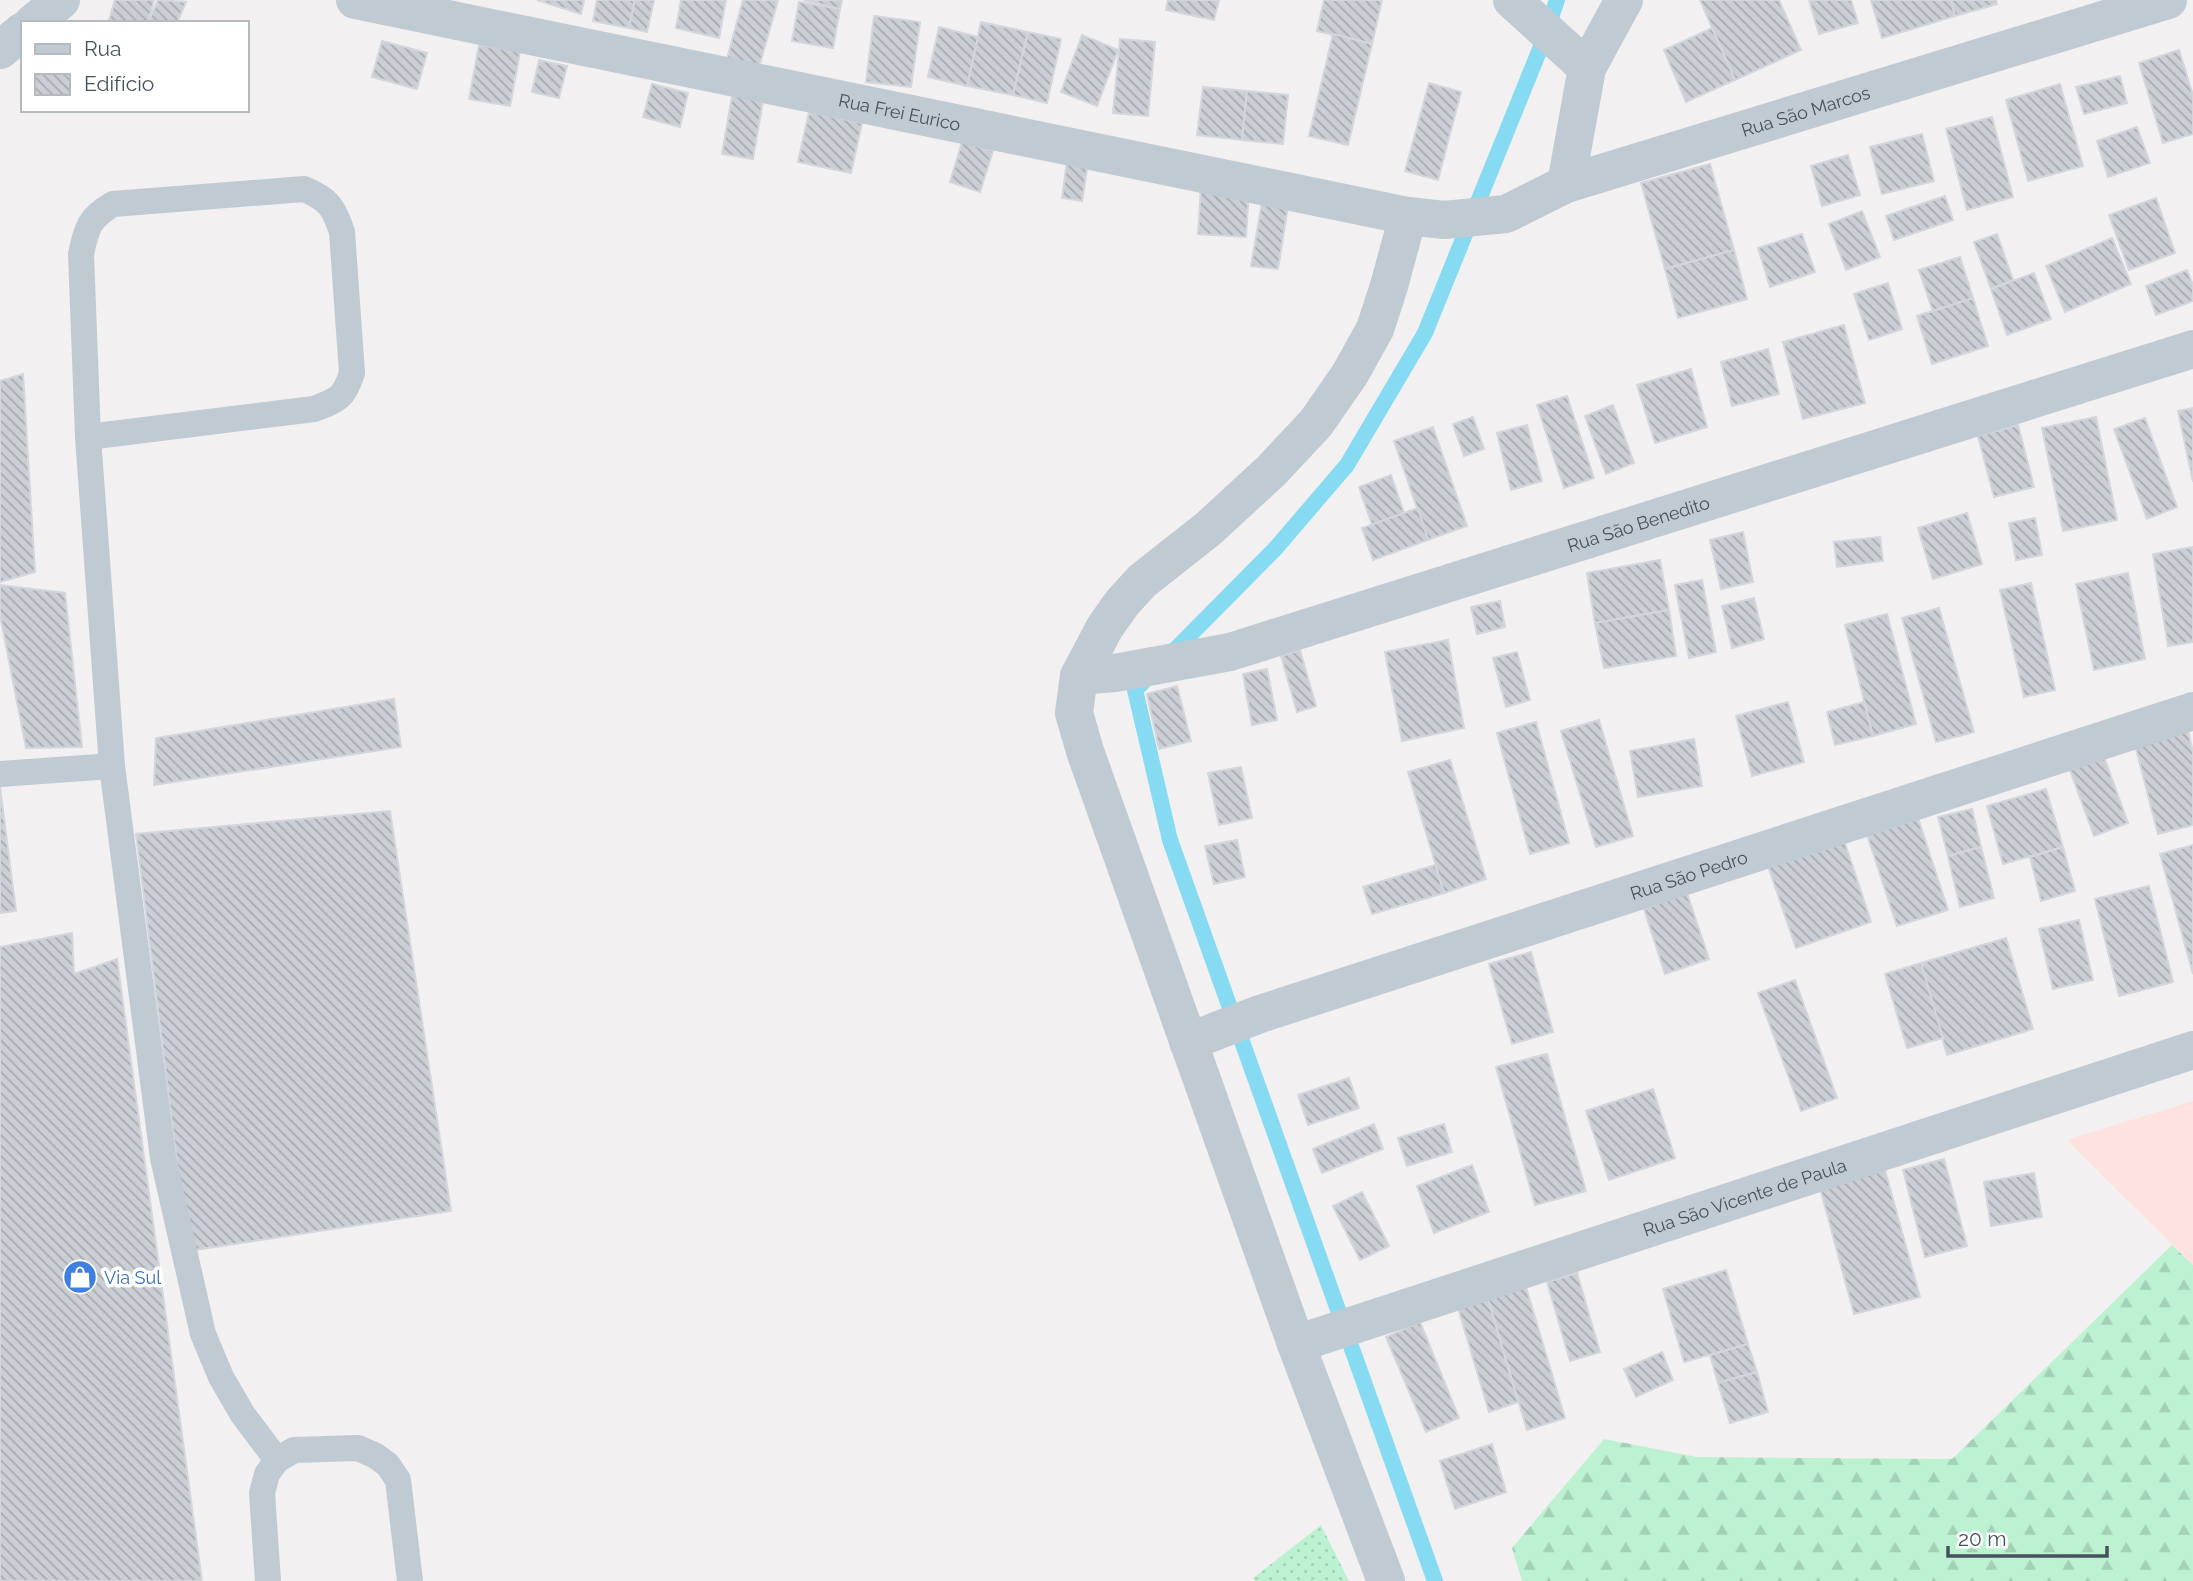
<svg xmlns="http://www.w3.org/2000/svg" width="2193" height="1581" font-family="Raleway,sans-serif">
	<defs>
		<pattern id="grass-dots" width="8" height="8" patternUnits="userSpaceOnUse" patternTransform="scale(1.75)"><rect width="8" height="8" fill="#bcf2d1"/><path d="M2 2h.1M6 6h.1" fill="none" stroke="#a3d1b6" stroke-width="1.8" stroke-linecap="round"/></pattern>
		<pattern id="forest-firs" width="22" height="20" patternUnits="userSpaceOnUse" patternTransform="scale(1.75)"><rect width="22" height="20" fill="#bcf2d1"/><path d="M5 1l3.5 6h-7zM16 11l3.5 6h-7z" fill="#a3d1b6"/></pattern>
		<pattern id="building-back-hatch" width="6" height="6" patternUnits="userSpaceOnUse" patternTransform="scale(1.75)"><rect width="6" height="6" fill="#cbcfd5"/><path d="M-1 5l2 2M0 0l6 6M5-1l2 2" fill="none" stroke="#a7abb0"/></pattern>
	</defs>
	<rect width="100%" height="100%" fill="#f2f0f0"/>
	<polygon fill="#fde2df" points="2193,1101 2193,1265 2067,1140"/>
	<polygon fill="url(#grass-dots)" points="1321,1525 1349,1581 1255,1581 1253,1578"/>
	<polygon fill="url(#forest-firs)" points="2172,1245 2193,1265 2193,1581 1522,1581 1512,1548 1604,1439 1697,1457 1952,1459"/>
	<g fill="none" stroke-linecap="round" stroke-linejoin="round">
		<g stroke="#86dbf2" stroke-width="16">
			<polyline points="1170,655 1275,549 1347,465 1425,333 1542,44 1557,0"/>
			<polyline points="1152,673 1135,690 1170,840 1435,1581"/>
		</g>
	</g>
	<g fill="url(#building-back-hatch)" stroke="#d3d6dc" stroke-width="2">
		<polygon points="115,0 154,0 148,23 121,23 109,20"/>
		<polygon points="158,0 186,2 177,23 148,23"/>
		<polygon points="537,0 584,0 581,14"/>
		<polygon points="597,0 635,0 629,28 593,21"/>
		<polygon points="635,0 654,0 647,32 629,28"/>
		<polygon points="681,0 726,0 719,38 676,28"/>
		<polygon points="743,0 778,0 758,71 726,62"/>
		<polygon points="804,0 842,0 840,9"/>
		<polygon points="1168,0 1219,0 1214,20 1166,10"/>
		<polygon points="1324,0 1382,0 1372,44 1317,31"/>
		<polygon points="1700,0 1779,0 1801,50 1735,80"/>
		<polygon points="1809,0 1851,0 1858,23 1819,34"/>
		<polygon points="1871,0 1951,0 1955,16 1882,38"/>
		<polygon points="1951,0 1996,0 1997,4 1955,16"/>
		<polygon points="799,2 840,9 833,48 792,41"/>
		<polygon points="874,16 920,22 911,87 866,82"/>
		<polygon points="981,22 1028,32 1013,95 967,86"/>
		<polygon points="939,27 978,37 967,86 928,77"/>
		<polygon points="1712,28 1735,80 1686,102 1664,50"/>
		<polygon points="1028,32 1061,39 1047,103 1013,95"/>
		<polygon points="1333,34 1372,44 1348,145 1309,136"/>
		<polygon points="1082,35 1118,50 1097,106 1061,92"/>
		<polygon points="1120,39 1155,42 1148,116 1113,113"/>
		<polygon points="382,41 427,53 417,89 372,77"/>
		<polygon points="479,45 520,52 510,106 469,99"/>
		<polygon points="2179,50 2193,95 2193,134 2163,143 2139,63"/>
		<polygon points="539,60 567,66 559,98 532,92"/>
		<polygon points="2120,76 2127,103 2084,114 2076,87"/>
		<polygon points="1429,83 1461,92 1438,180 1405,171"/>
		<polygon points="652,84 688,93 680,127 643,117"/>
		<polygon points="2060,84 2083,166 2028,181 2006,100"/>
		<polygon points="1203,87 1247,91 1242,140 1197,135"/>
		<polygon points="733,90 764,95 753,159 722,154"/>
		<polygon points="1247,91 1288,95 1283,144 1242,140"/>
		<polygon points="809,112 862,123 851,173 798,162"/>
		<polygon points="1992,117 2013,197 1967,210 1946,129"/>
		<polygon points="2137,127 2150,163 2108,177 2097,141"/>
		<polygon points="1922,134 1934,181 1882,194 1870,147"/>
		<polygon points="962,142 993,151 980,192 950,182"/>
		<polygon points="1848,155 1860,195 1822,206 1811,166"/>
		<polygon points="1067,161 1088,163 1082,201 1062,198"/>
		<polygon points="1710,164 1734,250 1665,269 1641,183"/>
		<polygon points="1201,186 1249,189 1246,237 1198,234"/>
		<polygon points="1945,196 1953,220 1894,240 1886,216"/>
		<polygon points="2156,198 2175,253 2129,270 2109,215"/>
		<polygon points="1262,202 1288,206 1278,269 1251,266"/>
		<polygon points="1862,211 1880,257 1846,270 1829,224"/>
		<polygon points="1802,234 1815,272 1770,287 1758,248"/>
		<polygon points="1997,234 2013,280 1991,289 1974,242"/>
		<polygon points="2112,238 2131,284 2065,312 2046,266"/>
		<polygon points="1734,250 1747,299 1678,318 1665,269"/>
		<polygon points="1960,257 1973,298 1933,312 1919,270"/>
		<polygon points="2187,270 2193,285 2193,301 2156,315 2146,286"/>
		<polygon points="2034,273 2051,319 2007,335 1991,289"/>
		<polygon points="1888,283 1902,329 1869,340 1854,294"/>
		<polygon points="1973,298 1988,346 1932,364 1917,316"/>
		<polygon points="1844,325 1865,403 1803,419 1783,342"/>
		<polygon points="1768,349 1779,394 1732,406 1721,362"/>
		<polygon points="1691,369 1707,427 1655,443 1637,385"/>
		<polygon points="23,374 35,572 0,582 0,381"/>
		<polygon points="1567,396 1594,478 1564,488 1537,405"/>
		<polygon points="1613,405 1634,463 1606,474 1585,416"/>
		<polygon points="2193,408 2193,482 2178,411"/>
		<polygon points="1473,417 1484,449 1464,456 1453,424"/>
		<polygon points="2096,417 2117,520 2063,531 2042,428"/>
		<polygon points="2145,418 2177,507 2147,519 2114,429"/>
		<polygon points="1527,425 1542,481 1511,490 1497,433"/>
		<polygon points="2018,425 2034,487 1994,497 1978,436"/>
		<polygon points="1433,427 1467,526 1428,540 1394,441"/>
		<polygon points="1391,475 1404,513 1372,525 1359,487"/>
		<polygon points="1418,508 1428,540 1373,560 1362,528"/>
		<polygon points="1967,513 1982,564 1933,579 1918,528"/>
		<polygon points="2035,518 2042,555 2016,560 2009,523"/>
		<polygon points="1743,532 1753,582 1721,589 1710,540"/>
		<polygon points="1880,537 1883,561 1837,567 1834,542"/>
		<polygon points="2193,547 2193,642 2168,646 2153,554"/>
		<polygon points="1660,560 1669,610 1595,623 1587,573"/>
		<polygon points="2128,573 2145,659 2094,670 2076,584"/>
		<polygon points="1702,580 1716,652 1689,658 1675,585"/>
		<polygon points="2031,583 2055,690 2024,697 2000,590"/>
		<polygon points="0,585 65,593 82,747 26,748 0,615"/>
		<polygon points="1754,598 1764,639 1732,648 1722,606"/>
		<polygon points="1500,601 1505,627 1477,634 1471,607"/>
		<polygon points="1939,608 1974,732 1936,742 1902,618"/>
		<polygon points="1669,610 1676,656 1604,668 1595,623"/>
		<polygon points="1887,614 1916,724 1873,736 1845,625"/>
		<polygon points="1448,640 1464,728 1402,741 1385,652"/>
		<polygon points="1300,650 1316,706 1297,712 1281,656"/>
		<polygon points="1517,652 1530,700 1506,707 1493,658"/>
		<polygon points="1267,669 1277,720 1252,725 1243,674"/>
		<polygon points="1177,686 1191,741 1159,749 1147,694"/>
		<polygon points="394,699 401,747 154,785 156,738"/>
		<polygon points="1788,702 1804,762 1752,776 1736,716"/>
		<polygon points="1864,702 1873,736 1835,745 1827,712"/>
		<polygon points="1599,720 1633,836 1596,847 1561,731"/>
		<polygon points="1536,722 1569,843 1530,854 1497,733"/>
		<polygon points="2188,731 2193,752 2193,825 2158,834 2135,745"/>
		<polygon points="1694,739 1702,786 1638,797 1630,751"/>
		<polygon points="2104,757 2128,823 2094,836 2070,770"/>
		<polygon points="1450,760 1486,879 1444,893 1408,772"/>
		<polygon points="1241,767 1252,818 1219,825 1208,773"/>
		<polygon points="0,787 16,911 0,913"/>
		<polygon points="2046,789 2063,847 2003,864 1987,806"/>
		<polygon points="1972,809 1981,847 1948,856 1938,817"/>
		<polygon points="390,811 451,1211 188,1251 136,834"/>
		<polygon points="1918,818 1948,910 1897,926 1867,835"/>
		<polygon points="1237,840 1245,877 1214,884 1205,846"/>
		<polygon points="1844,840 1871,922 1796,948 1768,866"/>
		<polygon points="2193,845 2193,974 2160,854"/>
		<polygon points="1981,847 1994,898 1960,907 1948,856"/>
		<polygon points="2063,847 2075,891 2041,901 2030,857"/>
		<polygon points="1435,865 1444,893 1372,914 1363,887"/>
		<polygon points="2149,886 2173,982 2119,996 2095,899"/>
		<polygon points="1687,893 1709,959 1665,974 1644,909"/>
		<polygon points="2079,920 2093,980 2053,989 2039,929"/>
		<polygon points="72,933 74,974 117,959 202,1581 0,1581 0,947"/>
		<polygon points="2006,938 2033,1029 1947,1055 1921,963"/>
		<polygon points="1531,952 1553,1032 1512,1044 1489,964"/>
		<polygon points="1921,963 1943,1038 1907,1048 1885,974"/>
		<polygon points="1795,980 1837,1098 1801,1111 1758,993"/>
		<polygon points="1547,1054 1586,1191 1535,1205 1496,1067"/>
		<polygon points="1349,1078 1359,1108 1308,1125 1298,1095"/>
		<polygon points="1653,1089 1675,1158 1609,1180 1586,1111"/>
		<polygon points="1374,1124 1383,1149 1322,1173 1313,1149"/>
		<polygon points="1444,1124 1452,1152 1407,1166 1398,1138"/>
		<polygon points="1944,1159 1967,1246 1925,1257 1903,1170"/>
		<polygon points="1472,1165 1489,1212 1434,1233 1417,1186"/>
		<polygon points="1885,1170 1920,1297 1854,1314 1820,1188"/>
		<polygon points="2034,1173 2042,1217 1991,1226 1984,1182"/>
		<polygon points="1362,1192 1389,1246 1360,1260 1333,1206"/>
		<polygon points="1726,1270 1748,1344 1684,1362 1663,1289"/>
		<polygon points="1577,1273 1600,1352 1570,1361 1547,1282"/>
		<polygon points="1526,1287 1565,1418 1527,1430 1488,1299"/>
		<polygon points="1488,1299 1518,1402 1489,1412 1458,1308"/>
		<polygon points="1420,1322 1459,1418 1426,1432 1386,1337"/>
		<polygon points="1748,1344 1757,1372 1718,1383 1710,1355"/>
		<polygon points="1662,1352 1673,1380 1636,1397 1624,1369"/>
		<polygon points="1757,1372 1768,1412 1730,1423 1718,1383"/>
		<polygon points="1492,1444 1506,1492 1455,1509 1440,1461"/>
	</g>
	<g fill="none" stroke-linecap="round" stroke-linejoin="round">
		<g stroke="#c0cad3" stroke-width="26">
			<path d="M 88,437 L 314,409 C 338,400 344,398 352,373 L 342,232 C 334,207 328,199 304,189 L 113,204 C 89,218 87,227 81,254 L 88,437 L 112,766 L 163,1158 L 203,1334 L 221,1377 L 243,1415 L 277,1460"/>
			<polyline points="0,774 112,766"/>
			<polyline points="268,1581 262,1493 267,1474 277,1460 294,1450 358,1448 376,1456 388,1465 398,1480 410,1581"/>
		</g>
		<g stroke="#c0cad3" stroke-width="38">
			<path id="s1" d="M 355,0 L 1408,216 L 1444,220 L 1506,214 L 1566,184 L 2168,0"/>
			<polyline points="1512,0 1587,68 1566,184"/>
			<polyline points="33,23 61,0"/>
			<polyline points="0,50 23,31"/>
			<polyline points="1587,68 1624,0"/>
			<path id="s2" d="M 1079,676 L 1115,673 L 1230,652 L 2193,349"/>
			<path id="s3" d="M 1188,1042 L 1260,1014 L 2193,711"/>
			<path id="s4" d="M 1296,1344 L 2193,1050"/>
			<polyline points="1386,1581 1296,1344 1085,751 1074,713 1079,676 1105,627 1122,603 1142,581 1208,529 1271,471 1316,423 1350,374 1375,329 1389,286 1408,216"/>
		</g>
	</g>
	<defs>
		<g id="shop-disc" transform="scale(1.75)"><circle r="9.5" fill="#3f7fe0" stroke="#fff"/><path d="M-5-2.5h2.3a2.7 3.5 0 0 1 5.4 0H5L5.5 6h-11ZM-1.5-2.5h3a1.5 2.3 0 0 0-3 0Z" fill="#fff"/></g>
	</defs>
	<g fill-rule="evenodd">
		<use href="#shop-disc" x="80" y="1277"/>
	</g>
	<g text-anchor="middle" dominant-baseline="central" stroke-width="7" stroke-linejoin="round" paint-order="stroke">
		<g font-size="18" fill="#46535f" stroke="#fff">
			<text stroke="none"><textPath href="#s1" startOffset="556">Rua Frei Eurico</textPath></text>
			<text stroke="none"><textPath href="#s1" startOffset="1491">Rua São Marcos</textPath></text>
			<text stroke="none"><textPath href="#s2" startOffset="581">Rua São Benedito</textPath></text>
			<text stroke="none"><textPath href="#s3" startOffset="528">Rua São Pedro</textPath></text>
			<text stroke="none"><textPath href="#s4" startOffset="472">Rua São Vicente de Paula</textPath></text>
		</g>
		<g font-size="18" fill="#366cbe" stroke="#fff" text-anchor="start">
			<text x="104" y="1277">Via Sul</text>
		</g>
	</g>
	<rect x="21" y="21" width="228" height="91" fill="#ffffff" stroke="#b5babf" stroke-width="2"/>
	<rect x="35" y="44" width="35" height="10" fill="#c0cad3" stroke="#b5babf" stroke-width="2"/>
	<text x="84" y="56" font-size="21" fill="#46535f">Rua</text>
	<rect x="35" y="74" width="35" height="21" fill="url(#building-back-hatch)" stroke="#b5babf" stroke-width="2"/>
	<text x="84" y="91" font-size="21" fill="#46535f">Edifício</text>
	<path d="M1948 1546v10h159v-10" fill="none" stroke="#46535f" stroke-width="3.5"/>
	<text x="1958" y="1546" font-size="21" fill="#46535f" stroke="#ffffff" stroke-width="5" paint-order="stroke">20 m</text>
</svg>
